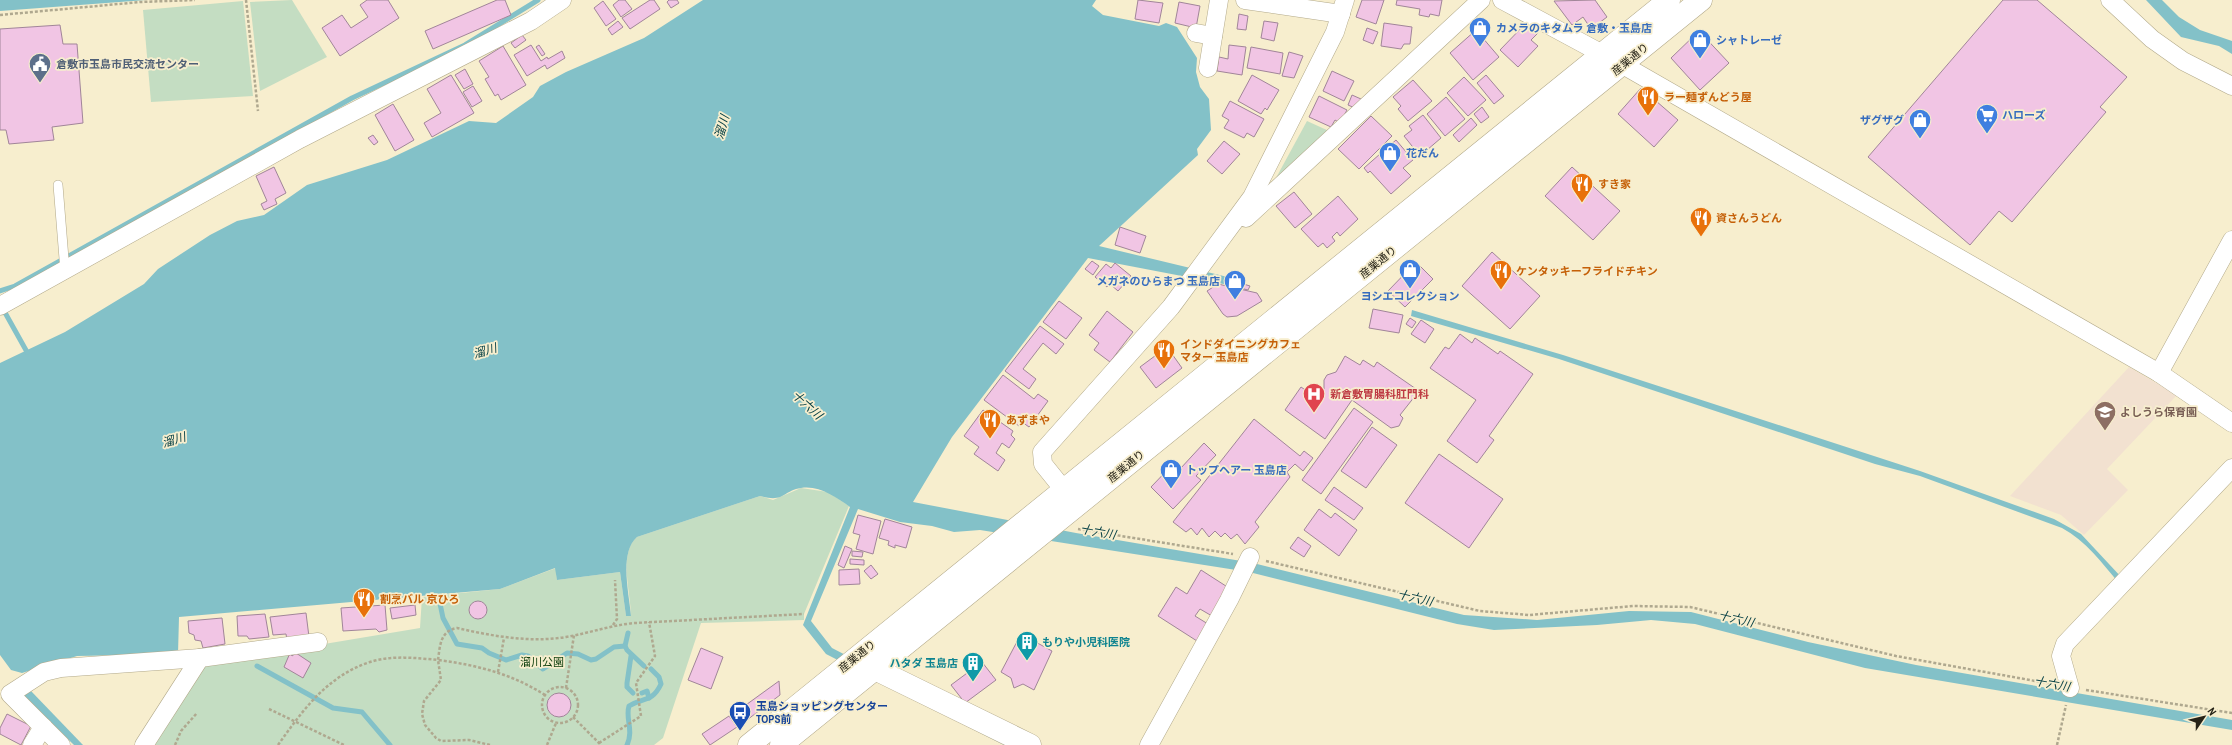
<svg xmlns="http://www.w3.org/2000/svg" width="2232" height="745" font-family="'Archivo Narrow','Noto Sans JP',sans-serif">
	<rect width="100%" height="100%" fill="#f7eece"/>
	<polygon fill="#f2e1d0" points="2129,367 2177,395 2107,469 2128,490 2084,535 2061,515 2010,496"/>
	<g fill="#c4ddc2">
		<polygon points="292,0 327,57 260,91 250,2"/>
		<polygon points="243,1 253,96 151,102 143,10"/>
		<polygon points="1307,121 1329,131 1270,189"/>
		<path d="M 801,488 L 828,492 L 849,506 L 804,614 L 804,620 L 701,623 L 663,738 L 654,745 L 152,745 L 204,664 L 420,628 L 422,597 L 500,589 L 556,568 L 557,580 L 620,572 L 626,616 L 631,616 C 631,593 618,554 637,537 L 760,496 L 773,500 Z"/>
	</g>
	<g fill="#83c1c8">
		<polygon points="0,0 146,0 0,11"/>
		<path d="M 703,0 L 1096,0 L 1092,6 L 1103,15 L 1159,26 L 1166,23 L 1177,27 L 1197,58 L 1196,72 L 1200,87 L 1209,99 L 1211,130 L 1197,149 L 1198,155 L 1099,246 L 1236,279 L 1234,286 L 1088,258 L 952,437 L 913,502 L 1076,533 L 1253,563 L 1464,615 L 1537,620 L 1629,611 L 1691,612 L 1808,642 L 1916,665 L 2232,720 L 2232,730 L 1865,668 L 1695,624 L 1651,620 L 1597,625 L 1494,630 L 1457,624 L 1249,572 L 980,530 L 954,532 L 932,526 L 900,522 L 858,509 L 811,621 L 832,648 L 1020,745 L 1004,745 L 826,654 L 803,625 L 850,507 C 836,497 819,485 801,488 C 782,491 785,503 760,496 L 637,537 C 619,553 629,593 631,616 L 626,616 L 620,572 L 557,580 L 555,568 L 500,589 L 179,617 L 178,654 L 77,656 L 22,673 L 11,670 L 0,655 L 0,363 L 65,332 L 144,284 L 158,269 L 210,235 L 237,221 L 264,215 L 307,185 L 387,160 L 469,121 L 496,123 L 533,97 L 540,86 L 566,72 L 644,38 Z"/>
		<polygon points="2146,0 2162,0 2179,17 2200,30 2232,41 2232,54 2219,46 2181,37"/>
		<path d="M 1412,310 L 1563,355 L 1920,471 L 2054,519 L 2081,534 L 2123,579 L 2118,582 C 2102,563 2086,541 2062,528 L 1920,476 L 1875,464 L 1559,359 L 1411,316 Z"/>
		<polygon points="31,691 83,745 74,745 21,693"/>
	</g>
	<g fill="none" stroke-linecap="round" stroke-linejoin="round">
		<g stroke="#83c1c8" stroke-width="5">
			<polyline points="0,291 15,286 352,98 465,45 538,0"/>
			<polyline points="3,309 27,352"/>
			<polyline points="438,594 443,618 457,644 482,648 489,653 506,660 522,655 528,656 543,669 567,653 578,654 591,660 596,659 614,647 625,646"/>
			<polyline points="628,633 625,646 627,650 644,666"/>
			<polyline points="631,656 627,683 627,687 633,693"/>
			<polyline points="257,666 333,708 362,712 390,745"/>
			<polyline points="642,693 647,691 649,698"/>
			<path d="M 627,745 C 634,730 625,718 629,706 C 643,697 652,703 661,684 L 659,677 L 651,669"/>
		</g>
	</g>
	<g fill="#f1c5e4" stroke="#a18599">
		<polygon points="367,0 388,0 399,18 340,56 322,28 342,15 351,28 368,17 360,5"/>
		<polygon points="497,0 505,0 511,15 433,49 425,31"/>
		<polygon points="619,0 625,0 632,9 621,17 613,5"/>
		<polygon points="650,0 654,0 660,9 630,29 622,18"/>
		<polygon points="669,0 677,0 679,3 671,8 667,2"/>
		<polygon points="1138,0 1163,3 1159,23 1135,19"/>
		<polygon points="1362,0 1384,0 1376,24 1356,17"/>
		<polygon points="1397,0 1442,0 1439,16 1430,14 1429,17 1419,15 1420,9 1396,5"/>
		<polygon points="1595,0 1607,17 1591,29 1583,17 1572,25 1554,1"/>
		<polygon points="2003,0 2037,0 2127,77 2100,107 2106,112 2012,222 1999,211 1970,245 1868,157"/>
		<polygon points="603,1 616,19 606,26 594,8"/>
		<polygon points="1179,2 1200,6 1196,28 1175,23"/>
		<polygon points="1239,14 1248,16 1246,30 1237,29"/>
		<polygon points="618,21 623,27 612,35 608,29"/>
		<polygon points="1264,21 1278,23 1274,41 1261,38"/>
		<polygon points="1528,21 1539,32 1531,40 1538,46 1518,67 1500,50"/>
		<polygon points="1384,23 1412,27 1410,44 1404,44 1401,49 1381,46"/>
		<polygon points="60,25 63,44 77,44 83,123 52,127 54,140 9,144 6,130 0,130 0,29"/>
		<polygon points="1367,28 1378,32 1373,44 1363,40"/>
		<polygon points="1476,30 1499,57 1473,80 1450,53"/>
		<polygon points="1699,31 1729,63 1700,90 1671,58"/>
		<polygon points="522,35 526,40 515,48 511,43"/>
		<polygon points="531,45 541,61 547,57 548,59 562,51 565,58 547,69 545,65 527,76 514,55"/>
		<polygon points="539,45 545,54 542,56 536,47"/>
		<polygon points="1229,45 1246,47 1242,75 1217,71 1219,57 1228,59"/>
		<polygon points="503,46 526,85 501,100 498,94 495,96 485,79 489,77 479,61"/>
		<polygon points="1251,47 1283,53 1280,74 1247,68"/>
		<polygon points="1289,52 1303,56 1294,78 1282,76"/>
		<polygon points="465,69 473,84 464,89 455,75"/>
		<polygon points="1332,71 1354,81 1344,101 1323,91"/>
		<polygon points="451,75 474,113 432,137 424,123 441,113 427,89"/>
		<polygon points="1252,75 1279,90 1267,110 1265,108 1261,114 1238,101"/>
		<polygon points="1486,75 1504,96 1494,104 1477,83"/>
		<polygon points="1464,77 1486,100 1468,116 1447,93"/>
		<polygon points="1413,80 1432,101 1408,121 1398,109 1401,106 1393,97"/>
		<polygon points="473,86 482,101 472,107 463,92"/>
		<polygon points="1641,88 1678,120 1654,147 1618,114"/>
		<polygon points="1352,95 1361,99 1357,109 1348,105"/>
		<polygon points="1319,96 1347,110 1340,123 1335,120 1331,127 1309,117"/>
		<polygon points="1446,97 1465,119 1445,136 1427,114"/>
		<polygon points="1230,101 1264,119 1254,137 1247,133 1244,138 1224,128 1229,120 1222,116"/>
		<polygon points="393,104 414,140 395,151 375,115"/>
		<polygon points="1482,107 1489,117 1481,123 1474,114"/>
		<polygon points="1423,115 1441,138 1420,156 1404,136 1412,130 1409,126"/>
		<polygon points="1371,116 1392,136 1359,169 1338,149"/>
		<polygon points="1471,118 1477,125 1459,142 1453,135"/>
		<polygon points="373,135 378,142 374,145 368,138"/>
		<polygon points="1396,140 1413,160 1403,168 1411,176 1391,194 1370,171 1368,173 1364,168"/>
		<polygon points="1224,141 1240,154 1222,174 1207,161"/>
		<polygon points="274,167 286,193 275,199 277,204 264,210 261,204 267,201 256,176"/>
		<polygon points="1572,167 1620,211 1593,240 1545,196"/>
		<polygon points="1294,192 1312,214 1295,228 1276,206"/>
		<polygon points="1338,196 1358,219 1340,236 1337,232 1332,237 1335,241 1327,248 1323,243 1318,247 1301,229"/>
		<polygon points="1120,227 1146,236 1140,253 1115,245"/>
		<polygon points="1492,252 1540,296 1510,329 1462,286"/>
		<polygon points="1092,261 1099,266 1093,275 1085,269"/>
		<polygon points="1416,262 1433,279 1405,307 1388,291"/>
		<polygon points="1115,263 1131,276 1118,291 1110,284 1107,287 1095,277 1106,264 1111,268"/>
		<polygon points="1237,282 1250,286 1248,290 1236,287"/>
		<polygon points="1218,284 1257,293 1262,301 1237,316 1227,317 1223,314 1207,291"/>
		<polygon points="1059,301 1082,318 1066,339 1043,322"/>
		<polygon points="1373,309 1403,315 1399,333 1369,328"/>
		<polygon points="1107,311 1133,332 1110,362 1094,350 1099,343 1089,335"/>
		<polygon points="1410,318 1416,322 1412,328 1406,324"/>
		<polygon points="1421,320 1434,329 1425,343 1411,334"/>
		<polygon points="1040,326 1064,344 1056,354 1043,343 1023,369 1036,379 1029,389 1005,371"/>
		<polygon points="1460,334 1472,343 1475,338 1498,354 1500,351 1533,374 1489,436 1494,440 1477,463 1447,441 1476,400 1430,368 1445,347 1449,349"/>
		<polygon points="1167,347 1182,368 1156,388 1140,367"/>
		<polygon points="1345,356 1360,365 1363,360 1374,367 1377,362 1419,391 1400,415 1403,418 1399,426 1391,428 1352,400 1325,439 1285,410 1301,387 1314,396 1324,389 1324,380 1327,375 1336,372"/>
		<polygon points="1003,375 1034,399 1038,394 1048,401 1029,427 1022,422 1019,426 984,400"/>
		<polygon points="1354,408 1373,422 1321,494 1302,480"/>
		<polygon points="983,410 1013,431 1011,435 1015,439 1009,448 1002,443 996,453 1005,460 998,471 974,454 979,447 964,436"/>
		<polygon points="1254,419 1300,456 1304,451 1313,458 1303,471 1295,464 1287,472 1290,477 1255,522 1259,527 1245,544 1237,534 1231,539 1225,533 1221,537 1215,531 1209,537 1202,528 1197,535 1191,528 1186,532 1173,522"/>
		<polygon points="1372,427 1397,445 1366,488 1341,471"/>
		<polygon points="1204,443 1216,455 1196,476 1201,480 1173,509 1151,487 1174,463 1180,469"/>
		<polygon points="1439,454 1503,499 1469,548 1405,503"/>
		<polygon points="1334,487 1363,508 1354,520 1325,500"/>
		<polygon points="1319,509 1331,518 1335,513 1357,530 1339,556 1304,530"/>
		<polygon points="858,515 881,521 873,554 856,549 860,535 853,533"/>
		<polygon points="885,519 912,527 906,548 895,545 895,548 888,545 889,541 879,538"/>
		<polygon points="1298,537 1311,546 1304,557 1290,548"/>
		<polygon points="845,546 852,549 844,568 838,565"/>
		<polygon points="852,551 863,552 862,557 852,556"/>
		<polygon points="850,559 864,560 864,565 850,564"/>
		<polygon points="871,565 878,574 871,579 864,571"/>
		<polygon points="859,569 860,584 839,585 839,570"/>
		<polygon points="1201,570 1229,588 1212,616 1200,609 1195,616 1208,624 1197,641 1158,616 1176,587 1187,594"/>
		<circle cx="478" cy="610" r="9"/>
		<polygon points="385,605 387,630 379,632 376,629 343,631 341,608"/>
		<polygon points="415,605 416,615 392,619 390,608"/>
		<polygon points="306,613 309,637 287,640 286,634 273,635 270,617"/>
		<polygon points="265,614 269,637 249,639 247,636 238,636 237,616"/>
		<polygon points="222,618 225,644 203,648 201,641 195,640 194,635 189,633 188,621"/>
		<polygon points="1021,634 1052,651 1034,690 1023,684 1014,688 1011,678 1001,672"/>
		<polygon points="701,648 723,657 711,689 688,680"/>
		<polygon points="290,653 292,656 296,653 311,663 303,678 284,667"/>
		<polygon points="982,662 996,680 965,703 951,685"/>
		<polygon points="779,681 780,695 739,726 732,715"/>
		<circle cx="559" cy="705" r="12"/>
		<polygon points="7,714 31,726 21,745 0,734 0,728"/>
		<polygon points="729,716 737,727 710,745 702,734"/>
	</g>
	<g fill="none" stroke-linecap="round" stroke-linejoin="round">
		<g stroke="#b2a98a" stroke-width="10">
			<polyline id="service" points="58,185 65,271"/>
		</g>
		<g stroke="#b2a98a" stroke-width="19">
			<g id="minor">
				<polyline points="1245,0 1341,14"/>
				<polyline points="1502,0 1623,65 2159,373 2232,423"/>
				<polyline points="2110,0 2152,39 2183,61 2232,86"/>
				<polyline points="1196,33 1213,36"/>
				<polyline points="1208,68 1219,0"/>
				<polyline points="1246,218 1481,0"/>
				<polyline points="0,306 300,139 531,21 562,0"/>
				<polyline points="2159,373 2232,240"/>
				<polyline points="1072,500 1043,464 1042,452 1171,307 1252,197 1335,32 1345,0"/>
				<polyline points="2070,688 2061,656 2065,644 2232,468"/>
				<polyline points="32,745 43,727"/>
				<polyline points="61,745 10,694 44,672 61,668 200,658"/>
				<polyline points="144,745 200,658 318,642"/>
				<polyline points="1149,745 1229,600 1250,557"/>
			</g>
		</g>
		<g stroke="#b2a98a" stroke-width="23">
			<g id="tertiary">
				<polyline points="875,669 1030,745"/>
				<polyline points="749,745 1669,0"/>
				<polyline points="781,745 1701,0"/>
			</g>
		</g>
		<g stroke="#afa88f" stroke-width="2.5" stroke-dasharray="3 2" stroke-linecap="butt">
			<polyline points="246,0 258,111"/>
			<polyline points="0,15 140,2 195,0"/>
			<polyline points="1078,529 1233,554"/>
			<polyline points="1266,561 1480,611 1529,615 1633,606 1690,607 1896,656 2052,684"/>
			<polyline points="613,625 617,619 615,580"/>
			<polyline points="498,672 504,638"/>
			<circle cx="560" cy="705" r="18"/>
			<polyline points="566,688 574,635"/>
			<polyline points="2086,690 2232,713"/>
			<polyline points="269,709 344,745"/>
			<polyline points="573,717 601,745"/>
			<polyline points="599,743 641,716 636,683 655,656 649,622"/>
			<polyline points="175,745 181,731 197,713"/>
			<path d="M 278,745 C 303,710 327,676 370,662 C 391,655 417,658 438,660 C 440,646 440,631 457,628 C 492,636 530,643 566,637 C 590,633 611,625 635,623 L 804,614"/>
			<path d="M 490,745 L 469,740 L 441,741 L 436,738 L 425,725 L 422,714 L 424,701 L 441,680 L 438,660 C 477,665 512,674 545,695"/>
			<polyline points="547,745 556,723"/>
			<polyline points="2057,745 2066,705"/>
		</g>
		<use href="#service" stroke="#fff" stroke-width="9"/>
		<use href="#minor" stroke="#fff" stroke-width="18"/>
		<use href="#tertiary" stroke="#fff" stroke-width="22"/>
	</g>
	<defs>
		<g id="shop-pin" transform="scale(1.15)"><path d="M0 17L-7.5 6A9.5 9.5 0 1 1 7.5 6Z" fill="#3f7fe0" stroke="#f7eece"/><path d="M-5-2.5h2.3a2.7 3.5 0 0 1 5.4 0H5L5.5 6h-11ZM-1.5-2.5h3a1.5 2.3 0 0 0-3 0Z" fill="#fff"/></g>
		<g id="civic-pin" transform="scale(1.15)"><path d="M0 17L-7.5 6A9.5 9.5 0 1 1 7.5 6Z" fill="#5c6f8a" stroke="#f7eece"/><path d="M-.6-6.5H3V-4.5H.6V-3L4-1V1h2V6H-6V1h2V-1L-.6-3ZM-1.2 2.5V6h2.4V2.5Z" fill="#fff"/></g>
		<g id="restaurant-pin" transform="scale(1.15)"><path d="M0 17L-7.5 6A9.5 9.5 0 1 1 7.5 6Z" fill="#e8710a" stroke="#f7eece"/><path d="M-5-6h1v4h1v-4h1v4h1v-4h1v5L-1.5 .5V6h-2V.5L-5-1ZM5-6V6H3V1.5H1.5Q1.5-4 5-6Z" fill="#fff"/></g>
		<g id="supermarket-pin" transform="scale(1.15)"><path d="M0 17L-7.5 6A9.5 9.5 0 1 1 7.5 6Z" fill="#3f7fe0" stroke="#f7eece"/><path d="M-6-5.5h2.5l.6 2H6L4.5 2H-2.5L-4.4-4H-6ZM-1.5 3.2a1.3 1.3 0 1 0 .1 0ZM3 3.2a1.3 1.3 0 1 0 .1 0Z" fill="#fff"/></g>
		<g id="hospital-pin" transform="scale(1.15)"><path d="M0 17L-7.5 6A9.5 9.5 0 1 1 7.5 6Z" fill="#e0444e" stroke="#f7eece"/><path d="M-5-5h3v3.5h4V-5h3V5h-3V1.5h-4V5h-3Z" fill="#fff"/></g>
		<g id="school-pin" transform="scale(1.15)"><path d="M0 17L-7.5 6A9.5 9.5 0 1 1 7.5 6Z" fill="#8d6e63" stroke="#f7eece"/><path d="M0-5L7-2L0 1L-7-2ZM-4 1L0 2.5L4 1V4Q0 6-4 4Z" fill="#fff"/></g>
		<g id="building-pin" transform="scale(1.15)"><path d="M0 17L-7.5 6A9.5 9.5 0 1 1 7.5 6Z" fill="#0f9aa8" stroke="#f7eece"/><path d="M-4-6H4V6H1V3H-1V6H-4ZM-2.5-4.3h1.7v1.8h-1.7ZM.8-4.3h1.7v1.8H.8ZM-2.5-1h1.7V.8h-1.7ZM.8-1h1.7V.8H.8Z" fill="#fff"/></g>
		<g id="bus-pin" transform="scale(1.15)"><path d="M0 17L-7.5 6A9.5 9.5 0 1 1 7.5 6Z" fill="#1a4fb4" stroke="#f7eece"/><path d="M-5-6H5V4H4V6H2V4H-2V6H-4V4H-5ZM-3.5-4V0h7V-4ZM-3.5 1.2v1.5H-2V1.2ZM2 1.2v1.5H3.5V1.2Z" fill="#fff"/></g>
	</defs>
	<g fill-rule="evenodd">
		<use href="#shop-pin" x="1480" y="28"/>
		<use href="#shop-pin" x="1700" y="40"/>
		<use href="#civic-pin" x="40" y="64"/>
		<use href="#restaurant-pin" x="1648" y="97"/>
		<use href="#supermarket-pin" x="1987" y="115"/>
		<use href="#shop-pin" x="1920" y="120"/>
		<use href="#shop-pin" x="1390" y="153"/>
		<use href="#restaurant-pin" x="1582" y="184"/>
		<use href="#restaurant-pin" x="1701" y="218"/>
		<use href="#shop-pin" x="1410" y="270"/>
		<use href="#restaurant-pin" x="1501" y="271"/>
		<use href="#shop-pin" x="1235" y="281"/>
		<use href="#restaurant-pin" x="1164" y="350"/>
		<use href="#hospital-pin" x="1314" y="394"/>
		<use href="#school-pin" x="2105" y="412"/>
		<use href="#restaurant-pin" x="990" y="420"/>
		<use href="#shop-pin" x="1171" y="470"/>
		<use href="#restaurant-pin" x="364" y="599"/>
		<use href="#building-pin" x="1027" y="642"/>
		<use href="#building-pin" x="973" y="663"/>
		<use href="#bus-pin" x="740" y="712"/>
	</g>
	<g text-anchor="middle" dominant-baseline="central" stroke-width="3.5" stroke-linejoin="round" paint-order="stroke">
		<g font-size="11" font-weight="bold" fill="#366cbe" stroke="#f7eece" text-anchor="start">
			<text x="1496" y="28">カメラのキタムラ 倉敷・玉島店</text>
			<text x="1716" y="40">シャトレーゼ</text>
			<text x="2002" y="115">ハローズ</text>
			<text x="1904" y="120" text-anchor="end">ザグザグ</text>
			<text x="1406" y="153">花だん</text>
			<text x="1220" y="281" text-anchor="end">メガネのひらまつ 玉島店</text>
			<text x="1410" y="296" text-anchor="middle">ヨシエコレクション</text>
			<text x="1186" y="470">トップヘアー 玉島店</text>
		</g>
		<g font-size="11" fill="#262317" stroke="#f7eece">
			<text transform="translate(1630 59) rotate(-39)">産業通り</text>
			<text transform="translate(1378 262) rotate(-39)">産業通り</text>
			<text transform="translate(1126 466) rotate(-39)">産業通り</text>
			<text transform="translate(857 656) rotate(-39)">産業通り</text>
		</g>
		<g font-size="11" font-weight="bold" fill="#4e5e75" stroke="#f7eece" text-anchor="start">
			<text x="56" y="64">倉敷市玉島市民交流センター</text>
		</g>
		<g font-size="11" font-weight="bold" fill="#c56008" stroke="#f7eece" text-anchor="start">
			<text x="1664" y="97">ラー麺ずんどう屋</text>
			<text x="1598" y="184">すき家</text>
			<text x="1716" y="218">資さんうどん</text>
			<text x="1516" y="271">ケンタッキーフライドチキン</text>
			<text x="1180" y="344">インドダイニングカフェ<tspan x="1180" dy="13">マター 玉島店</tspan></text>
			<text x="1006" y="420">あずまや</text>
			<text x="380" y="599">割烹バル 京ひろ</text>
		</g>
		<g font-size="11" font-weight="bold" fill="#be3a42" stroke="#f7eece" text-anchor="start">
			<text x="1330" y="394">新倉敷胃腸科肛門科</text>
		</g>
		<g font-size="11" font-weight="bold" fill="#785e54" stroke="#f7eece" text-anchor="start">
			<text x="2120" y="412">よしうら保育園</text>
		</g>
		<g font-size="11" font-weight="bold" fill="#0d838f" stroke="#f7eece" text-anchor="start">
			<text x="1042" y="642">もりや小児科医院</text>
			<text x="958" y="663" text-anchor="end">ハタダ 玉島店</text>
		</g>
		<g font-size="11" fill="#0f400e" stroke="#f7eece">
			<text x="542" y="662">溜川公園</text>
		</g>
		<g font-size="11" font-weight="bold" fill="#164399" stroke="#f7eece" text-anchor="start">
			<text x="756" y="706">玉島ショッピングセンター<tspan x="756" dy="13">TOPS前</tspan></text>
		</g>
		<g font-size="12" font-style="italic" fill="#003c42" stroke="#f7eece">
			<text transform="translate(722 127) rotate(-74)">溜川</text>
			<text transform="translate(485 351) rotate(-16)">溜川</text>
			<text transform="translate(807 405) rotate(42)">十六川</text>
			<text transform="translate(174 440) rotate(-16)">溜川</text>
			<text transform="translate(1098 532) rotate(10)">十六川</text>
			<text transform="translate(1415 598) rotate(13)">十六川</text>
			<text transform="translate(1736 619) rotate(13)">十六川</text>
			<text transform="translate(2052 684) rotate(10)">十六川</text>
		</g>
	</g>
	<g transform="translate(2204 717) rotate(55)" stroke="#f7eece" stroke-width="3" paint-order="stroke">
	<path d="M0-3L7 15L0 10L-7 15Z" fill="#262317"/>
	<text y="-6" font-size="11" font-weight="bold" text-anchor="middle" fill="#262317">N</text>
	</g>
</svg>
